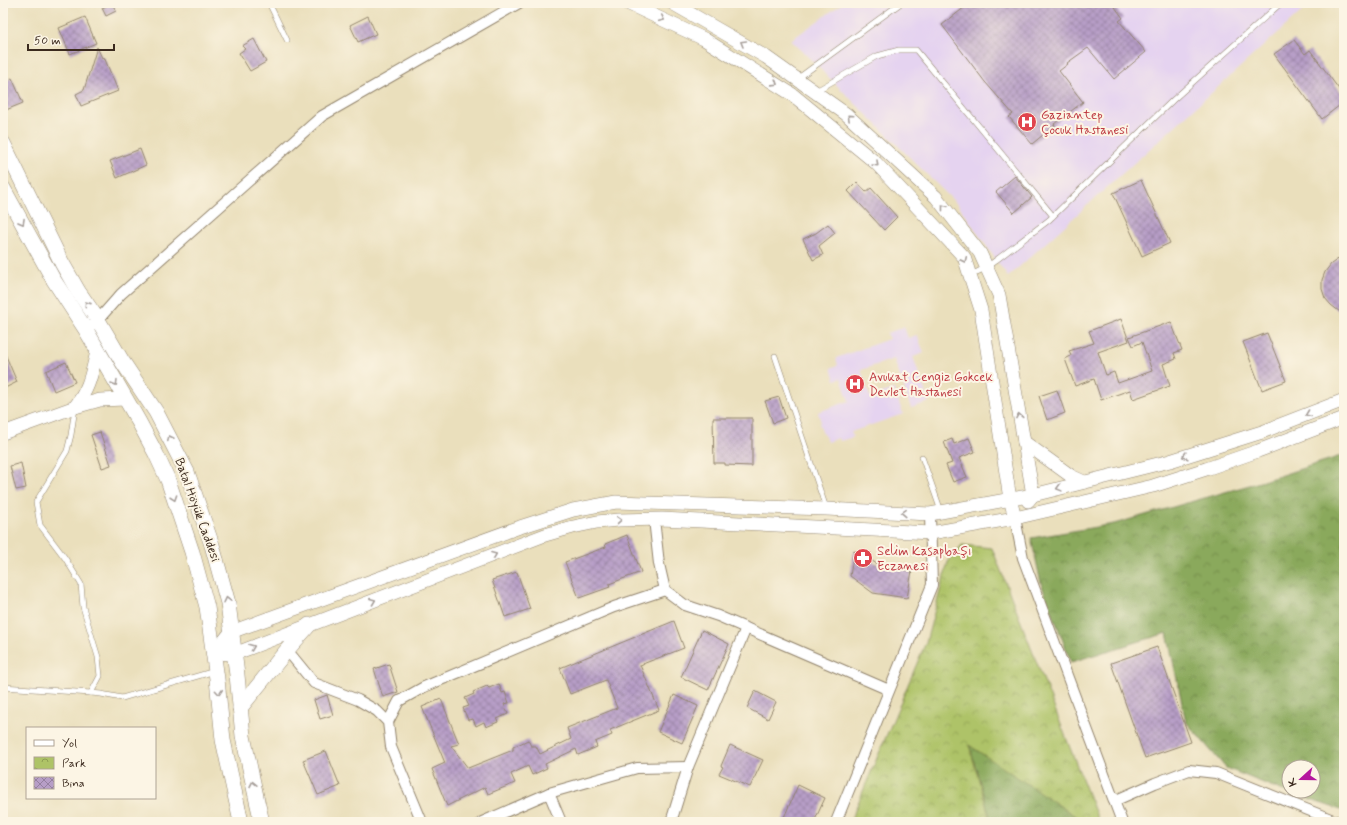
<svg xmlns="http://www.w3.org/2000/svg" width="1347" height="825" font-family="Mynerve,sans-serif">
	<defs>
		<pattern id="forest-crowns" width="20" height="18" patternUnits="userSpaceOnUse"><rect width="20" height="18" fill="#8aa95c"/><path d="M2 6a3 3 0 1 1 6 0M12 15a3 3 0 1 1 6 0" fill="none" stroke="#728a4b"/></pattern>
		<pattern id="park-crowns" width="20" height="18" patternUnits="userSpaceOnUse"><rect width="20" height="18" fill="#aec367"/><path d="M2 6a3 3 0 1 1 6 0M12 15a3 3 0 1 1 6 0" fill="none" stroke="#8f9f54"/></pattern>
		<pattern id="building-cross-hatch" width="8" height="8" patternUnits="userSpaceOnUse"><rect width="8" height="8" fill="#b79ec7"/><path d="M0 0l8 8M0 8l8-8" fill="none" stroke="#9681a1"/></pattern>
	</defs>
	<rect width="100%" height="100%" fill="#fcf5e5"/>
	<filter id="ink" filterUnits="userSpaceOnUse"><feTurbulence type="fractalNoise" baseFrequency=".025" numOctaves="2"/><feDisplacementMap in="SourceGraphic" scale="8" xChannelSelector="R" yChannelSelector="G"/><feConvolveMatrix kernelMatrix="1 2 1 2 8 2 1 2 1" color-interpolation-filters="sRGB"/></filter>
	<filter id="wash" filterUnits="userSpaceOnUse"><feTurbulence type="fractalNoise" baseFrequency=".012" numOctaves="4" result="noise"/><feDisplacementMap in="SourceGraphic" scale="16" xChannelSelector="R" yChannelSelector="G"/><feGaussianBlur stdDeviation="0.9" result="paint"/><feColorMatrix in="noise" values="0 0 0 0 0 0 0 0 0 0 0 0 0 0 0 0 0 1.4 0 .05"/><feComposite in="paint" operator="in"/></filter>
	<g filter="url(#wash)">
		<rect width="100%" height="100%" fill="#eadfbc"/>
		<g fill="#e5d3f0">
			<polygon points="843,3 1311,3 1008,277 958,205 791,40"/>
			<polygon points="904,327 908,338 917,335 924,353 913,357 929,402 911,408 894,359 861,370 870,397 894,389 903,414 851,432 853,437 840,441 838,438 827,442 824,433 823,434 819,423 821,422 818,412 849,401 841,378 835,380 831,368 838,365 836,358 889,339 887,333"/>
		</g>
		<g fill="url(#forest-crowns)" stroke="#626a3d" fill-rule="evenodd">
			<path d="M 1344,455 L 1344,809 L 1341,810 L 1281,790 L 1226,768 L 1186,722 L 1167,633 L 1071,662 L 1041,583 L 1031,538 L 1114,524 L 1260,482 ZM 1289,767 L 1313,767 L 1313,791 L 1289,791 Z"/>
			<polygon points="969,744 1084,822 991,822"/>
		</g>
		<polygon fill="url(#park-crowns)" stroke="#747642" points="962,545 992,548 1099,822 1084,822 969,745 991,822 850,822 926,642 948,562"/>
		<g id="blocks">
			<g fill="url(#building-cross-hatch)">
				<polygon points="112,3 116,11 106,16 102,8"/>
				<polygon points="970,3 1112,3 1123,18 1119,21 1146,52 1114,79 1088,48 1067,63 1068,64 1059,71 1083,102 1054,124 1055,125 1032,144 1009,117 1013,114 985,82 942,25"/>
				<polygon points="368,16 376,34 358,42 350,25"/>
				<polygon points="85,17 96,43 70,54 59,28"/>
				<polygon points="254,39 266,62 250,71 239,53 245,49 242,46"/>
				<polygon points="1294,40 1305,54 1310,50 1344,96 1344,102 1322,119 1274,54"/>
				<polygon points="97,47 102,58 104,57 118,91 81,106 76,94 84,90"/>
				<polygon points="12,78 23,103 6,110 3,101 3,81"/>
				<polygon points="140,149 146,165 117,178 110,161"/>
				<polygon points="1015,176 1032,197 1014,213 996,192"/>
				<polygon points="1141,180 1170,243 1142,256 1113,193"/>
				<polygon points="857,182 866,192 871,188 897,217 884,230 848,191"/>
				<polygon points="828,224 835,233 819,246 823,255 813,260 803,239 816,233"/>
				<polygon points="1344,255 1344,315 1331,305 1325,298 1322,289 1322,280 1325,272 1331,264"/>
				<polygon points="1121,319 1129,341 1098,352 1106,375 1114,372 1118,383 1152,371 1142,342 1133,346 1129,337 1171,322 1182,350 1174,353 1176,359 1163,364 1170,386 1133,399 1130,390 1101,400 1094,379 1075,386 1065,359 1071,356 1069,351 1094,343 1089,331"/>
				<polygon points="1267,333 1286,381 1262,390 1243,342"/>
				<polygon points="3,349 17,382 3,389"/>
				<polygon points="66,362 75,382 54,391 46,371"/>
				<polygon points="1057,390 1065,413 1047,420 1039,396"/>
				<polygon points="779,397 786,418 773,423 765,401"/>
				<polygon points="713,418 752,418 752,466 725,465 725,463 714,463"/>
				<polygon points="100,432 111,465 102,468 91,435"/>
				<polygon points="969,438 975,452 959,458 967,477 953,482 946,465 952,463 944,442 952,439 954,444"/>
				<polygon points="21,463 26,488 16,490 10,466"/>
				<polygon points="627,535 641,572 609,584 610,587 579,598 565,562 606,547 605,544"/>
				<polygon points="854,551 881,566 912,571 907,598 873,593 850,576"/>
				<polygon points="517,572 530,609 505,617 492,580"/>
				<polygon points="674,621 684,648 640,665 659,710 610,730 612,735 595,742 597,747 578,755 576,749 545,764 547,768 532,775 528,766 511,774 515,783 488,794 485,787 447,806 432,769 445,763 422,707 441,699 459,744 451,746 468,768 513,750 513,747 528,740 531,746 536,746 540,754 571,739 567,728 617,708 606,680 570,694 560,668"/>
				<polygon points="702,630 729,644 708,690 681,677"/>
				<polygon points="1157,647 1191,742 1145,758 1111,663"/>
				<polygon points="389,664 398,692 383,697 374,669"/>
				<polygon points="499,684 502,693 505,692 509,703 504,704 508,714 497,719 498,722 486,727 484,722 476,726 473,719 468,720 463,708 469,706 465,698 474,694 473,692 487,686 489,688"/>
				<polygon points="755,691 776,702 768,719 747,708"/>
				<polygon points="327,695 333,715 320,719 314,700"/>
				<polygon points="674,695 698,706 682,743 658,732"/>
				<polygon points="730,745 763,760 750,787 719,774 723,767 721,766"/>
				<polygon points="326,751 340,786 318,795 303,760"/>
				<polygon points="798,785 825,798 814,822 782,822"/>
			</g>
		</g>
	</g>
	<g filter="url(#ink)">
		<use href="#blocks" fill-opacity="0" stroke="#92846d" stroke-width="1"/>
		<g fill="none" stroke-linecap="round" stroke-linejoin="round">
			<g stroke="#92846d" stroke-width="6">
				<g id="service">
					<polyline points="269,3 287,40"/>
					<polyline points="797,79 901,3"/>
					<polyline points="816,91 877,56 899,50 916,50 1053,216"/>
					<polyline points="971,275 987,267 1049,220 1173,100 1281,3"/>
					<polyline points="775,356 826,508"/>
					<polyline points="922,457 941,511"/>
					<polyline points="3,687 91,693 100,676 98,657 83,607 81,584 65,558 40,525 36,502 67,451 71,435 75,408"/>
					<polyline points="91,693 101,694 122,698 215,671"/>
				</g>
			</g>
			<g stroke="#92846d" stroke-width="12">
				<g id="minor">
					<polyline points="86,330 98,320 121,294 322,116 519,3"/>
					<polyline points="1015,518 1023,558 1122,822"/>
					<polyline points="654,519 659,564 665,590 685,605 718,616 889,690"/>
					<polyline points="287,650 314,683 358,700 377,711 388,722 391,747 422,822"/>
					<polyline points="388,722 399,701 424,687 614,607 665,590"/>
					<polyline points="549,793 561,822"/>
					<polyline points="1114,801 1155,783 1189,770 1216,773 1338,822"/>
					<polyline points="482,822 549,793 637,768 688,767"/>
					<polyline points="671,822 688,767 746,628"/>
					<polyline points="836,822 932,585 930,514"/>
				</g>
			</g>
			<g stroke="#92846d" stroke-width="14">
				<g id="tertiary">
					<polyline points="627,3 704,39 793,95 876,163 964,257 981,310 1010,499 1015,518"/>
					<polyline points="672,3 766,57 846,114 936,197 980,253 999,295 1033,495 1028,501"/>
					<path d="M 75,407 C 90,387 91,375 97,352"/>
					<polyline points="3,433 75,407 100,400 125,399"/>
					<polyline points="1024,442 1071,476 1084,482"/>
					<polyline points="214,653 231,632 520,527 573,510 616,502 826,509 930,514 1033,495 1170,461 1262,432 1344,400"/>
					<polyline points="214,653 234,654 545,535 573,527 597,522 619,520 662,519 931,533 1015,518 1153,486 1206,469 1258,451 1344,418"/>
				</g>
			</g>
			<g stroke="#92846d" stroke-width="16">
				<g id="secondary">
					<polyline points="3,143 62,263 78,291 98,320 122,361 156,412 187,472 212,545 228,603 237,675 243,736 257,801 262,822"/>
					<polyline points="3,188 53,279 86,330 139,422 156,454 168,480 192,552 207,607 217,679 223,740 241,822"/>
					<polyline points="240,708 287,650 309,625"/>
				</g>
			</g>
			<use href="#service" stroke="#fff" stroke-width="5"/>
			<use href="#minor" stroke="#fff" stroke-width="10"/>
			<use href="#tertiary" stroke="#fff" stroke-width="13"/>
			<use href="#secondary" stroke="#fff" stroke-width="15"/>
		</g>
		<defs><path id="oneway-chevron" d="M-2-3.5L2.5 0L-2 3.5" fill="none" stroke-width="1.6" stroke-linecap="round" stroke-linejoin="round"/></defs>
		<g stroke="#a79f9a">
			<use href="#oneway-chevron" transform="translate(662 19) rotate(25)"/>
			<use href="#oneway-chevron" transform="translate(743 43) rotate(-150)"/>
			<use href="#oneway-chevron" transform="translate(775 83) rotate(32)"/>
			<use href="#oneway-chevron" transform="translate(850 117) rotate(-138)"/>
			<use href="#oneway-chevron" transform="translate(876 164) rotate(44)"/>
			<use href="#oneway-chevron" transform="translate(944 207) rotate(-128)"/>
			<use href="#oneway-chevron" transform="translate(22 222) rotate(61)"/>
			<use href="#oneway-chevron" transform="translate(964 260) rotate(65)"/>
			<use href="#oneway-chevron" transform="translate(87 304) rotate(-125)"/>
			<use href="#oneway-chevron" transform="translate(115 383) rotate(59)"/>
			<use href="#oneway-chevron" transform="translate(1308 414) rotate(159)"/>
			<use href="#oneway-chevron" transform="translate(1019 416) rotate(-100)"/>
			<use href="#oneway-chevron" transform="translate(170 438) rotate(-117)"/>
			<use href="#oneway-chevron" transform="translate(1185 456) rotate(164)"/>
			<use href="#oneway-chevron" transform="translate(1059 488) rotate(165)"/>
			<use href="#oneway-chevron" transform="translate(174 498) rotate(71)"/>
			<use href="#oneway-chevron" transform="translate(904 513) rotate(-177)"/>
			<use href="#oneway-chevron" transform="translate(619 520) rotate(-4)"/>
			<use href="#oneway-chevron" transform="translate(494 555) rotate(-21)"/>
			<use href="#oneway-chevron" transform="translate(227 600) rotate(-103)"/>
			<use href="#oneway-chevron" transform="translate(373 601) rotate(-21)"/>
			<use href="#oneway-chevron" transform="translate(252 647) rotate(-21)"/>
			<use href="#oneway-chevron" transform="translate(219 692) rotate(85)"/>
			<use href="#oneway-chevron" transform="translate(253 784) rotate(-102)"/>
		</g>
	</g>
	<defs>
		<g id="hospital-disc" transform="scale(1)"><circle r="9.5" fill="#e0444e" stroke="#fcf5e5"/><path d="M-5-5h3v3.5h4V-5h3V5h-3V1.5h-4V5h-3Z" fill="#fff"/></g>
		<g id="pharmacy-disc" transform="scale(1)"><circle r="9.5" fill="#e0444e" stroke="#fcf5e5"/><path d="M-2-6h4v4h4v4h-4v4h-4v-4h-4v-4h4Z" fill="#fff"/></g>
	</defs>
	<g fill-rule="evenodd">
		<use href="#hospital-disc" x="1027" y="122"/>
		<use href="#hospital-disc" x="855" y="384"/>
		<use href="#pharmacy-disc" x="863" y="558"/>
	</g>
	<g text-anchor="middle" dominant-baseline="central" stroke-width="4" stroke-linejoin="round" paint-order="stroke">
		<g font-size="13" fill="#be3a42" stroke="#fcf5e5" text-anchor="start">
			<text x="1041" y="115">Gaziantep<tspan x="1041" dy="15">Çocuk Hastanesi</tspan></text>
			<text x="869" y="377">Avukat Cengiz Gokcek<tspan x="869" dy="15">Devlet Hastanesi</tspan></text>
			<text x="877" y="551">Selim Kasapbaşı<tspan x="877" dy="15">Eczanesi</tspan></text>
		</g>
		<g font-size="13" fill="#3b2a1e" stroke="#fcf5e5">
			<text transform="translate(197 510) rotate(70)">Batal Höyük Caddesi</text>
		</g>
	</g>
	<rect width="1347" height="825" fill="none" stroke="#fcf5e5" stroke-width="16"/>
	<rect x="26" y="727" width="130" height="72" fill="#fcf5e5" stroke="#afa495"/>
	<rect x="34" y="740" width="20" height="6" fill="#ffffff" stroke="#afa495"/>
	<text x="62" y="747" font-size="12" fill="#3b2a1e">Yol</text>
	<rect x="34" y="757" width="20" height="12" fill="url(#park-crowns)" stroke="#afa495"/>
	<text x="62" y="767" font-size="12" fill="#3b2a1e">Park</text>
	<rect x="34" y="777" width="20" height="12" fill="url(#building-cross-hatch)" stroke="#afa495"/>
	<text x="62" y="787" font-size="12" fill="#3b2a1e">Bina</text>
	<g transform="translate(1301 779) rotate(249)"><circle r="19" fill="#fcf5e5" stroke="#afa495"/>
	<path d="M0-3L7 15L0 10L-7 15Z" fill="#b5179e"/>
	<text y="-6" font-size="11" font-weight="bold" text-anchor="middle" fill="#3b2a1e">K</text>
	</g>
	<path d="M28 44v6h86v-6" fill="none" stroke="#3b2a1e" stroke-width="2"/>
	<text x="34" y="44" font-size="12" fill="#3b2a1e" stroke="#fcf5e5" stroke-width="3" paint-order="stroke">50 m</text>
</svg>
